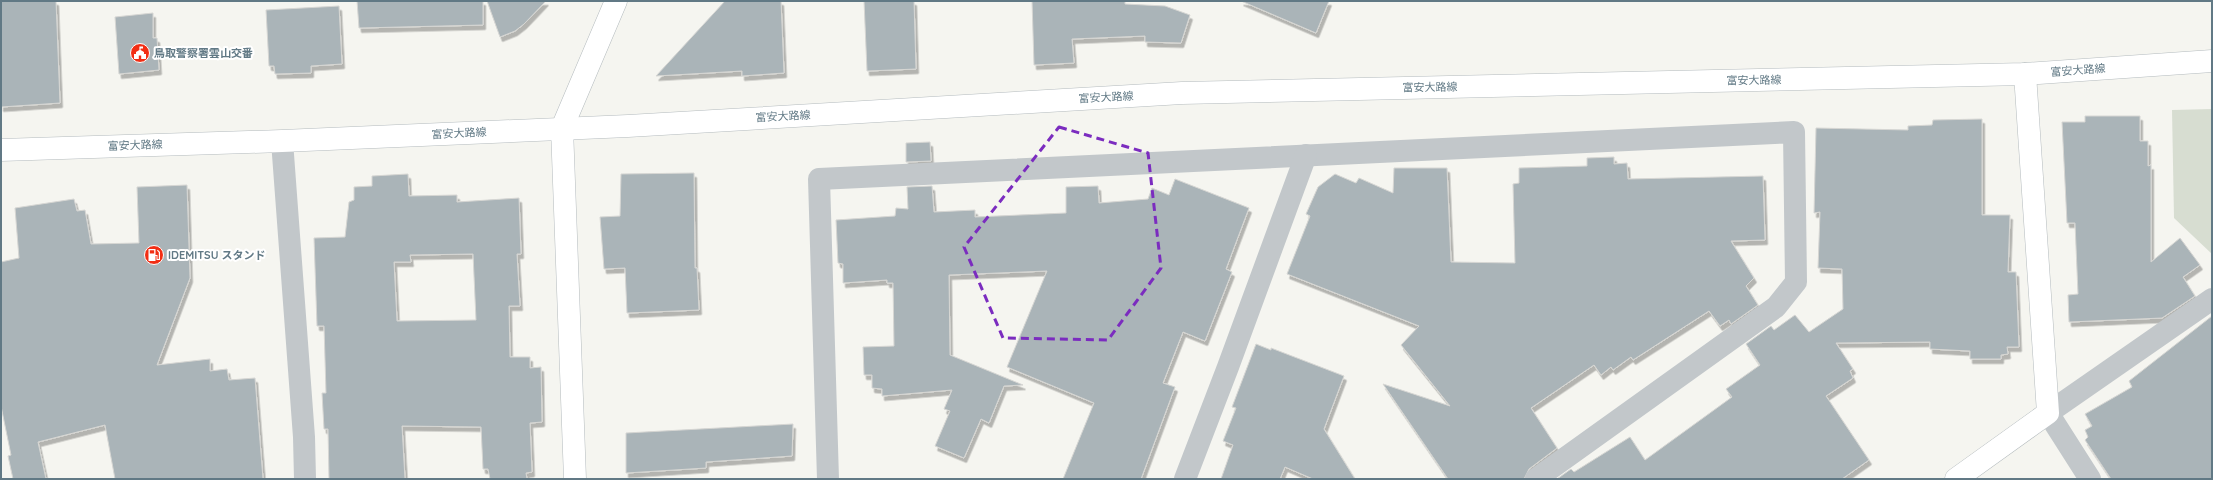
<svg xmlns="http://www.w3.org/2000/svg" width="2213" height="480" font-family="Quicksand,'Noto Sans JP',sans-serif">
	<defs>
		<filter id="shadow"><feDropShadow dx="2.5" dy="4.5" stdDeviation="0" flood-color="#0004"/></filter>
	</defs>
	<rect width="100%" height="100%" fill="#f5f5f0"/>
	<polygon fill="#d7ddd1" points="2212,109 2212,254 2174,218 2172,110"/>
	<g fill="#aab4b8" stroke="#d6d6d3" fill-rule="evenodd" filter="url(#shadow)">
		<polygon points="1,1 56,1 60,103 1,107"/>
		<polygon points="357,1 483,1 483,25 359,28"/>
		<polygon points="487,1 546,1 524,24 515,31 500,37"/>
		<polygon points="725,1 781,1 784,73 742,76 742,71 656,76"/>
		<polygon points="864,1 914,1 916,69 867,71"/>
		<polygon points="1032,1 1125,1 1125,4 1165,6 1190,15 1181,43 1145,42 1145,36 1072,39 1074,63 1034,65"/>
		<polygon points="1241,1 1329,1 1316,33"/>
		<polygon points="339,6 342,64 311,66 311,73 275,74 274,66 269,66 266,10"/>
		<polygon points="153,13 153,38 157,38 159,70 119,74 115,17"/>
		<polygon points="2085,116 2140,116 2140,141 2148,141 2148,166 2151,165 2151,262 2180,238 2200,265 2183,277 2195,296 2162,318 2069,322 2068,295 2078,294 2075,223 2067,223 2062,122 2085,122"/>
		<polygon points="1982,119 1982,215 2010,215 2008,272 2016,272 2019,347 2007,347 2008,354 2001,355 2001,359 1970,359 1970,351 1930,349 1930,342 1836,343 1853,369 1850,371 1853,378 1826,396 1869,460 1842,479 1557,479 1571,469 1574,472 1630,437 1645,460 1732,397 1726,389 1760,365 1746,344 1771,326 1774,330 1795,315 1809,332 1843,309 1842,269 1818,268 1820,212 1814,213 1816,128 1908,130 1908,126 1932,125 1933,120"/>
		<polygon points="930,142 931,161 906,162 906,143"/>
		<polygon points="1614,157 1614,164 1627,163 1628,179 1763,176 1765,240 1731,241 1754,278 1746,286 1758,305 1731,324 1729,320 1720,326 1709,311 1633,360 1631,357 1613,370 1611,367 1601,375 1594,365 1531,408 1557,448 1529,469 1524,479 1448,479 1383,384 1450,406 1401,345 1419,326 1287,274 1310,216 1306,214 1318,187 1335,174 1356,183 1359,178 1393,193 1394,168 1447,168 1451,262 1515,263 1513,184 1519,183 1519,168 1587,166 1587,158"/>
		<polygon points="694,173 695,268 697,268 699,310 627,313 625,268 604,269 600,217 620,216 621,174"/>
		<path d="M 408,174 L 409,196 L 457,195 L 457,202 L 519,198 L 521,254 L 517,254 L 520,306 L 509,306 L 510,357 L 530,357 L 530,368 L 541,367 L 542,422 L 530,423 L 532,472 L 526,473 L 527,479 L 490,479 L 488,469 L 483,469 L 481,427 L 402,426 L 405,479 L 329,479 L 328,429 L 324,429 L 322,393 L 326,393 L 324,326 L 317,326 L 314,238 L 345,237 L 349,202 L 354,200 L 354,187 L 372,186 L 372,176 ZM 473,254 L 476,320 L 397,321 L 394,262 L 411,262 L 410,255 Z"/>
		<polygon points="1175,179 1249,208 1226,269 1232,272 1205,341 1183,332 1163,383 1175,387 1141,479 1063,479 1094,403 1007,367 1047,271 949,275 950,355 1023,385 1004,386 989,423 981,419 964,458 935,446 950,411 944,409 952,390 882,396 882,389 872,388 872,375 864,375 863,347 894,346 893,283 887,283 887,280 843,283 843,264 838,263 836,220 895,216 896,208 908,209 907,187 932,186 934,212 975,210 975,217 1066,213 1066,187 1098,186 1099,203 1148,199 1152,188 1169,195"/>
		<polygon points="187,185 190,278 157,365 210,359 210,371 227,369 229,380 255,378 263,479 115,479 105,425 38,442 46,479 13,479 8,456 11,455 1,406 1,262 19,258 15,208 74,199 77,211 85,210 91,244 139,243 137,187"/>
		<polygon points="2212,316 2212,479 2111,479 2085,440 2088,437 2085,430 2092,426 2085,414 2132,387 2129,381"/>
		<polygon points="1256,344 1271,350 1271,348 1344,376 1324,429 1355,479 1313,479 1285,467 1280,479 1221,479 1233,445 1223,441 1236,408 1232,407"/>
		<polygon points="793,424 792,456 706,462 706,468 626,473 626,433"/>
	</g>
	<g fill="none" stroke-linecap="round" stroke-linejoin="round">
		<g stroke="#b4bbbe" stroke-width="23">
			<g id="secondary">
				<polyline points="1,150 282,141 628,126 1182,93 2025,74 2212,61"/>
				<polyline points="575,479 562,128 616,1"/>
				<polyline points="1956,479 2048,413 2025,74"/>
			</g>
		</g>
		<g stroke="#c2c7ca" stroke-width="22">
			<polyline points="282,141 304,437 305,479"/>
			<polyline points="828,479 819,179 1794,132 1796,282 1776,307 1536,479"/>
			<polyline points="1185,479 1228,367 1306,155"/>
			<polyline points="2090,479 2048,413 2212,299"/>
		</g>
		<use href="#secondary" stroke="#fff" stroke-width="22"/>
	</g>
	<path fill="none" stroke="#7b2cbf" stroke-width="3" stroke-dasharray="8 5" stroke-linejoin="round" d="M 1059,127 L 1148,153 L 1161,268 L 1108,340 L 1003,338 L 964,247 Z"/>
	<defs>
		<g id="civic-disc" transform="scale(1)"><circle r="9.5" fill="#f22e14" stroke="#fff"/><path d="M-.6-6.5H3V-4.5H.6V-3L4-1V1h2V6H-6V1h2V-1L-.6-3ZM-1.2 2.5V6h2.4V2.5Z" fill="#fff"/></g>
		<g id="fuel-disc" transform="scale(1)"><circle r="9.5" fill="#f22e14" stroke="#fff"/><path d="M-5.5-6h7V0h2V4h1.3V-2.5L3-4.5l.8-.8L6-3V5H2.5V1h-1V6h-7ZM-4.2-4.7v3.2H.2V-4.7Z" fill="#fff"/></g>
	</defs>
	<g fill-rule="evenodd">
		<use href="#civic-disc" x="140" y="53"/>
		<use href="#fuel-disc" x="154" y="255"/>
	</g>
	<g text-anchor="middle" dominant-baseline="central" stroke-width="4" stroke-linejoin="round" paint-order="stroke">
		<g font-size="11" font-weight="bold" fill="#617985" stroke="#fff" text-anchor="start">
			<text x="154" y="53">鳥取警察署雲山交番</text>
			<text x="168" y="255">IDEMITSU スタンド</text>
		</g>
		<g font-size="11" fill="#617985" stroke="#fff">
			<text transform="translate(2078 70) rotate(-4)">富安大路線</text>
			<text transform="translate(1754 80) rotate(-1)">富安大路線</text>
			<text transform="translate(1430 87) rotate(-1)">富安大路線</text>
			<text transform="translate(1106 97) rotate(-3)">富安大路線</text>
			<text transform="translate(783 116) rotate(-3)">富安大路線</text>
			<text transform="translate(459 133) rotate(-3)">富安大路線</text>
			<text transform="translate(135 145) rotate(-2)">富安大路線</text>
		</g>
	</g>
	<rect width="2213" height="480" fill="none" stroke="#617985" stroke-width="4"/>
</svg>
